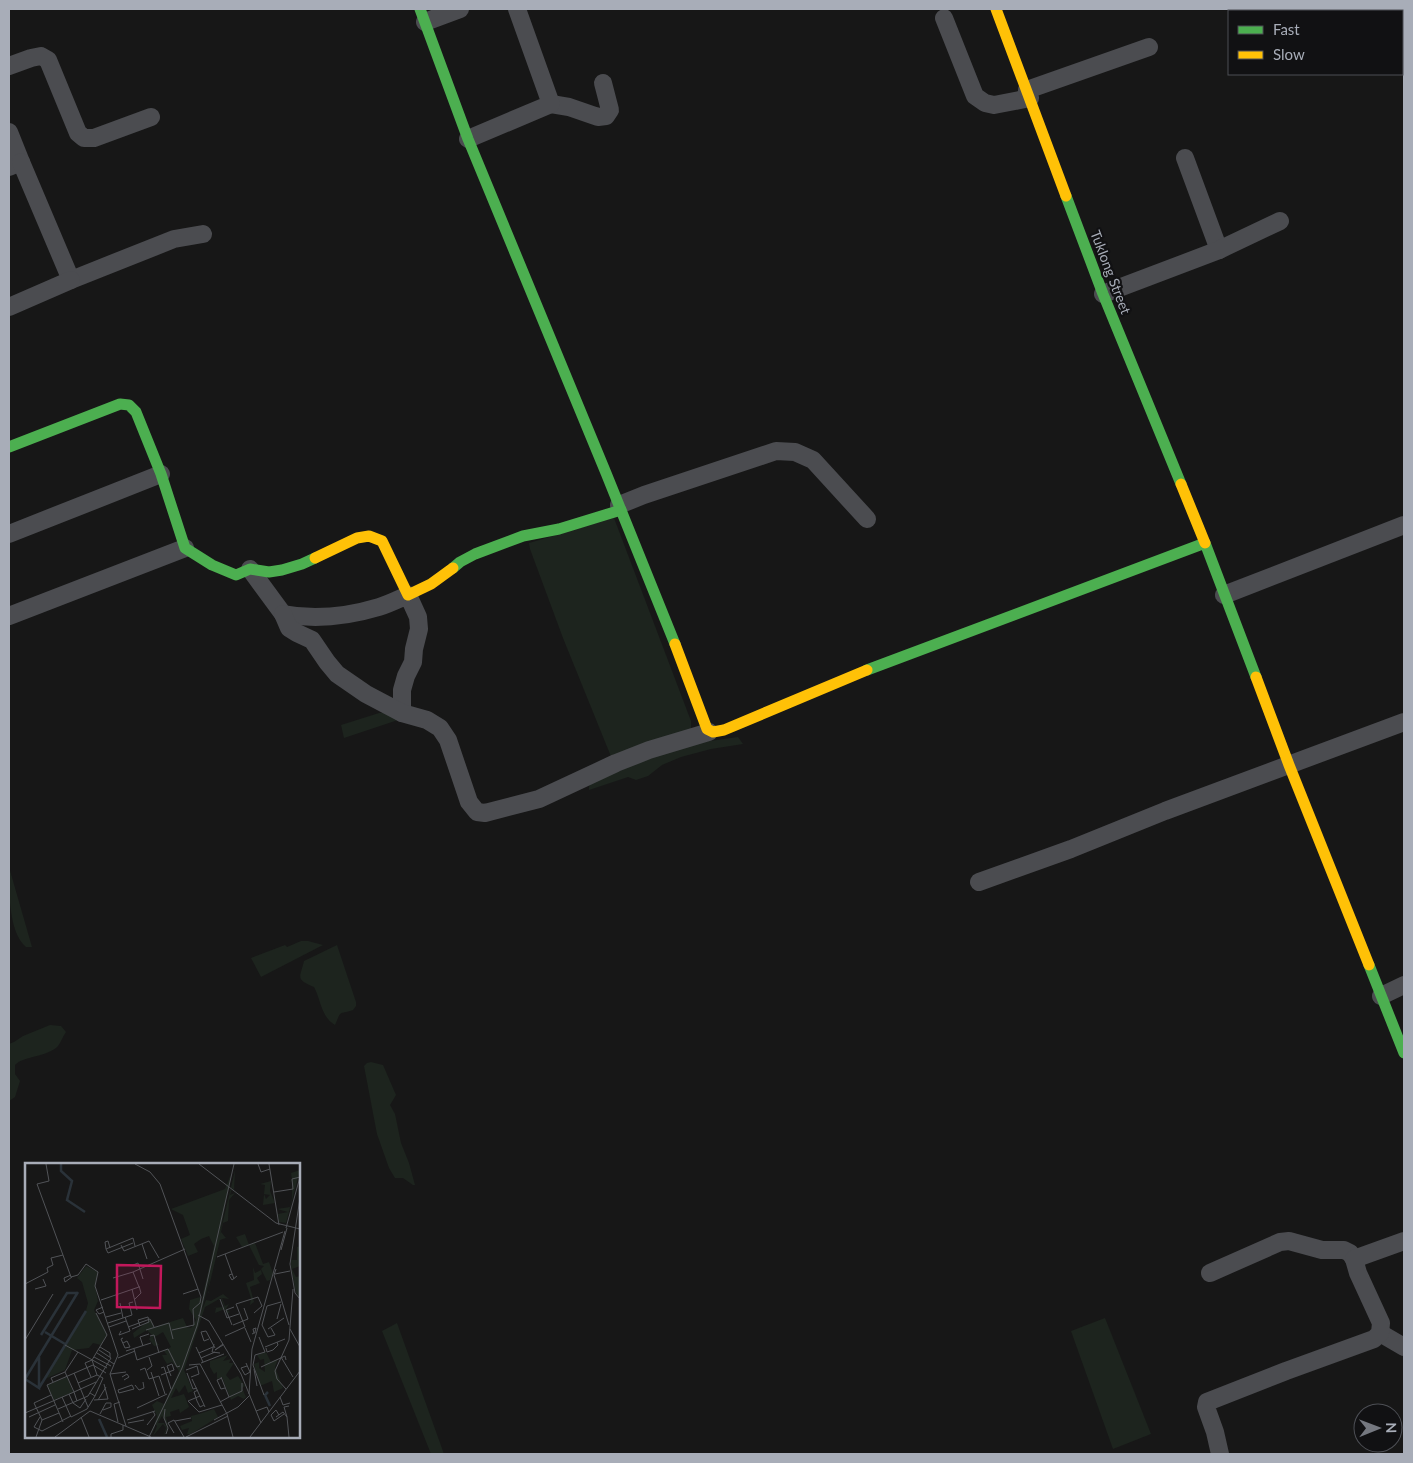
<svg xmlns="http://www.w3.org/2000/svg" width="1413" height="1463" font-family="Lato,sans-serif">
	<rect width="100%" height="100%" fill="#171717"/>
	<g fill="#1d241e">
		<polygon points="614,518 691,721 691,731 612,759 563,638 530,549 529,543"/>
		<polygon points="379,713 384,713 401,719 344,738 341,725"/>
		<polygon points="738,737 743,744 711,749 681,757 662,765 648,776 636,780 628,777 589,790 589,787 591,781 688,744"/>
		<path d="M 9,867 L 32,947 L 26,947 C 8,932 9,888 9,867 Z"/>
		<polygon points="301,941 308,941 323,945 261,977 251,958 285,945 287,947"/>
		<path d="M 337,945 L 356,1002 L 356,1006 L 353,1010 C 338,1015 342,1009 335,1025 C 321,1017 321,1000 314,987 C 295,979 300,978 304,961 Z"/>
		<path d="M 50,1025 L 61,1026 L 66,1032 C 63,1036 61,1042 58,1046 C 48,1057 23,1056 15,1065 L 15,1074 L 20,1081 L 15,1097 L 9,1101 L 9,1044 L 14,1042 L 23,1036 Z"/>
		<polygon points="371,1062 383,1065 396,1095 390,1105 395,1114 401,1143 409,1163 415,1185 413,1185 403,1178 395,1178 389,1168 377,1134 364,1066 367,1063"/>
		<polygon points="1105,1318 1151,1434 1113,1449 1071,1331"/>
		<polygon points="397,1323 444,1454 431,1454 382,1331"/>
	</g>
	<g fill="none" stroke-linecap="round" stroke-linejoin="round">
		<g stroke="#4b4c50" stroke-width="18">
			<polyline points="944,18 975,96 985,103 994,105 1030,98"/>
			<polyline points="425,22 460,9"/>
			<polyline points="9,66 31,58 41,56 48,60 78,133 84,138 94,138 151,117"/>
			<polyline points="1027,90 1149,47"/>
			<polyline points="551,104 569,107 598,117 606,116 610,110 603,83"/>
			<polyline points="9,132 21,162 9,167"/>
			<polyline points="468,139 551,104 517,9"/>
			<polyline points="1185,158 1219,250"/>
			<polyline points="21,162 71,280 174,239 203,234"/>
			<polyline points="1103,294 1219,250 1280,221"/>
			<polyline points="9,307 71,280"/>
			<polyline points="619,505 644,495 776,451 795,452 813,460 867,519"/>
			<polyline points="9,534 161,474"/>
			<path d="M 250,569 L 283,614 C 314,620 349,616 379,607 C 389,604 399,599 408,595 L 418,617 L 419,629 L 414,649 L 413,662 L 406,676 L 402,690 L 402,713"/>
			<polyline points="1224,595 1404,525"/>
			<polyline points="283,614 289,628 297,633 312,640 327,662 337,674 366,694 402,713 427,720 440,728 448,740 469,802 477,812 485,813 539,799 616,763 649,750 709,732"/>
			<polyline points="9,616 185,548"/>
			<polyline points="979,882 1071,849 1165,811 1404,722"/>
			<polyline points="1381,996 1404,985"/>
			<polyline points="1210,1273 1280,1242 1289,1241 1322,1250 1344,1250 1350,1253 1354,1259"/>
			<polyline points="1380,1333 1404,1347"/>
			<polyline points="1220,1454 1215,1432 1206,1407 1207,1402 1286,1371 1374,1339 1380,1333 1381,1323 1358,1273 1354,1259 1404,1241"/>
		</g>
		<g stroke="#4caf50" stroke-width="11">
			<polyline points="420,9 468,139 606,473 675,644"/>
			<polyline points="1066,196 1103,294 1181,484"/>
			<polyline points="9,447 120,404 129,405 136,412 161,474 185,548 212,565 236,575 250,569 269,572 282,570 302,564 315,558"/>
			<polyline points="453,568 460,562 475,554 523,536 559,529 621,510"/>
			<polyline points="867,670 1205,543 1256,677"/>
			<polyline points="1369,965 1404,1053"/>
		</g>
		<g stroke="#ffc107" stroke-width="11">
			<polyline points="996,9 1066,196"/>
			<polyline points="1181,484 1205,543"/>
			<polyline points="315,558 357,538 369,536 382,541 408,595 431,584 453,568"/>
			<polyline points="675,644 707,729 713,732 724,730 867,670"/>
			<polyline points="1256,677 1289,765 1369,965"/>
		</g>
	</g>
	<g text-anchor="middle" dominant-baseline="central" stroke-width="4.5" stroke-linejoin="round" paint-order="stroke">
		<g font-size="14" fill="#a8adb8" stroke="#111113">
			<text transform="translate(1111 272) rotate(69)">Tuklong Street</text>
		</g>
	</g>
	<g transform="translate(25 1163)">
		<rect width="275" height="275" fill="#171717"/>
		<path d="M 210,7 L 209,28 L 207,25 L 205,32 L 210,30 L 204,37 L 203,58 L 198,60 L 196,69 L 201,75 L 195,77 L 183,128 L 185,131 L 183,129 L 185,115 L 177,147 L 181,137 L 186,138 L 198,131 L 204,136 L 197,135 L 200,143 L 204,141 L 201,146 L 205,149 L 202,151 L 200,146 L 190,150 L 191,145 L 187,145 L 199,144 L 196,135 L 180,144 L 159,207 L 168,228 L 163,230 L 160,222 L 154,230 L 151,225 L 146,235 L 159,231 L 164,244 L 155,250 L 154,246 L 145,249 L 146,253 L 141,254 L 144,266 L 141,274 L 144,265 L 137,253 L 133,260 L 139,260 L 142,264 L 142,266 L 138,274 L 141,265 L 138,261 L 128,273 L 132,263 L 130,261 L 130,264 L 126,273 L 132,253 L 127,242 L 132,238 L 139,241 L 154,208 L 147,199 L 142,201 L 139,196 L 137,192 L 142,192 L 139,188 L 146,184 L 138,169 L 128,175 L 134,182 L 129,183 L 124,176 L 127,172 L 122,167 L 109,175 L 108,170 L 126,156 L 129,164 L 158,155 L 162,164 L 166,165 L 171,157 L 164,146 L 165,137 L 175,134 L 176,140 L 189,83 L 184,73 L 176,76 L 169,81 L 173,89 L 163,93 L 156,76 L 165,72 L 158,52 L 146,46 L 200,26 L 206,11 L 195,71 ZM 275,7 L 261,60 L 254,59 L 253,51 L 263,49 L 252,46 L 265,44 L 267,35 L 267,18 L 263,19 L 267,17 L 266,10 ZM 246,18 L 245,28 L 250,40 L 238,42 L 239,31 L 241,36 L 245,32 L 239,31 L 240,22 L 235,21 ZM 220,71 L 224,82 L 230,80 L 238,101 L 244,99 L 248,110 L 245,117 L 242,118 L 236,106 L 239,103 L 234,102 L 224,82 L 217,84 L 211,74 ZM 275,83 L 275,103 L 267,106 L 271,114 L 275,113 L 275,135 L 271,130 L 266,104 L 266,97 L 272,97 L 272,84 ZM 61,103 L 73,109 L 70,122 L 73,138 L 69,147 L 82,171 L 76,182 L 68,180 L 64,185 L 47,187 L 40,207 L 20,216 L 60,151 L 63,140 L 57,119 L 52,115 ZM 228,104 L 230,110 L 236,107 L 237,111 L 232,115 L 235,120 L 225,124 L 229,139 L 225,142 L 226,135 L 221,120 L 229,117 ZM 241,189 L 246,199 L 253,196 L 250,204 L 258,225 L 249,229 L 247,218 L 235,223 L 229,201 L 234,199 L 234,205 L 240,209 L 239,196 L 235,197 L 232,192 ZM 203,192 L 198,198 L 206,196 L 204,200 L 209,200 L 201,212 L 205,217 L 213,213 L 220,223 L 217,225 L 221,234 L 219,236 L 213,233 L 206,237 L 197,214 L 192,216 L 192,209 L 189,211 L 185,204 L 185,198 ZM 42,214 L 48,229 L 29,237 L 22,222 ZM 174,251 L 174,266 L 166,271 L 162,271 L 164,265 L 157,267 L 155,263 L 167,258 L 166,253 Z" fill="#1d241e"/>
		<path d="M 189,246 L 193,254 L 174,266 L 174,251 Z" fill="#1d241e"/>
		<path fill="none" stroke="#2a3239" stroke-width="2.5" d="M 36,1 L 36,8 L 47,18 L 42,37 L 60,49M 20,169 L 40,181M 16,172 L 42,130 L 52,130M 0,216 L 14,225 L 14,194M 0,216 L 53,129M 14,225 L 61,148M 243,229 L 240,232 L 245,243M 74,256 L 82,274"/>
		<path fill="none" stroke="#515357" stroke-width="1" d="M 21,1 L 24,18 L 12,21 L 46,114 L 53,112 L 61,101 L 73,109 L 70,123 L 93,192 L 85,211 L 101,263M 110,1 L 125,9 L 135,21 L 176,134 L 175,140 L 168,146 L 169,162 L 147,167M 174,1 L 251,60 L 275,66M 233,1 L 236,9 L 245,6M 244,1 L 254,62M 249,29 L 268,26 L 267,16 L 275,14M 275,35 L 265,101 L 270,130 L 275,136M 261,65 L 275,14M 108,80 L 83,90 L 81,86 L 108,75 L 110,83M 117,81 L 122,96M 96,82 L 99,88 L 124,78 L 134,95M 81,86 L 80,79 L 83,78 L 85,85M 256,87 L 262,65M 200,91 L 209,116M 192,94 L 258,69M 108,102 L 113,100 L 118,116M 251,106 L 249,112 L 264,162M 207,111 L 204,112 L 207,117 L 212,113M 250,111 L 265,108M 46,112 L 39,115 L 40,119 L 47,114M 88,115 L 108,109M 0,121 L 23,109 L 22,105 L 28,102 L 26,95 L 38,92M 10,126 L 21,123 L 18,116M 107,126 L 112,147M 158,131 L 173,126M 110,136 L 116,130 L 114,123M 195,136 L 202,155 L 214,151M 76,137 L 114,124 L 108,109 L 160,86M 95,140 L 98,155M 78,144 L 71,147 L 74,151 L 79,149M 71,150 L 82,172 L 67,197 L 72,212M 173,152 L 184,158 L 216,211 L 236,260M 81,154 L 96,150M 252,156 L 256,141M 83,160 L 107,152 L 104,140 L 108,139M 207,162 L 201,147 L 209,144M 208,162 L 223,156 L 219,145M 84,164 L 101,158M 103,164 L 125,156 L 129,164M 220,164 L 211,141 L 233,134 L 237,143 L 229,150M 220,165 L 226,179M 246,165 L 250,172 L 243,174 L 237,162 L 242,143 L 256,139M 107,166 L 124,159 L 123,154 L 113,157 L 115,163M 243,166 L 259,155M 265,166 L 275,184M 121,167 L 144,160 L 148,176M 96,168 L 94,172 L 105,168 L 100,154M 227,171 L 229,170 L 230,170 L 230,169 L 231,165 L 228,166 L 229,170M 125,173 L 129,172 L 134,190M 200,173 L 220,164M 234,174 L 240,189 L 230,192 L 228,202 L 239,232M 184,176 L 179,178 L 176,169 L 181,168 L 190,185M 0,177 L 28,131M 98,180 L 102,178 L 105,184 L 100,185 L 96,176 L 98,175M 189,181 L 187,189 L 195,190M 198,181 L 190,187 L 198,182M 40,182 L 82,205M 118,183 L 115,174 L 124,171M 75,184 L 85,190 L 85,194M 171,184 L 178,199M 240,184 L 260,176M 241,185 L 242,189 L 248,187 L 253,182 L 252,179M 109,186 L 112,197 L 143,186 L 152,204 L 155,203M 101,188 L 126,180M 72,190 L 89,201M 174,190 L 188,184M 69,194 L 86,203M 256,194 L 268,214M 93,195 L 110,188M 176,195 L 190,189M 176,200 L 199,191M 221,200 L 225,209 L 220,212 L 216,205 L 222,203M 164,202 L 175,201 L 202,251 L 208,274M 236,204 L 260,193 L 261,197M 136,205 L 139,204 L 146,226M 229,206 L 232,223M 115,207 L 120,205 L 124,216 L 134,213 L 140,231M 122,207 L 127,203 L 124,194M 161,207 L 172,203 L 174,211 L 166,214M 126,209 L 134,233M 49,210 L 63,244M 162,210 L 168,226 L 172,225M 85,211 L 101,209M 136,212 L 149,207 L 147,201M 146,213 L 142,203 L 147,201M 66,214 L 60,200 L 67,197M 97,214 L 102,211 L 104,214 L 99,217M 197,215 L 192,217 L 196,226 L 200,225M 167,216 L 180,244M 28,219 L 26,215 L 40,209 L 53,189M 53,220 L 72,212 L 78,215 L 70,233 L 65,230M 107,222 L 109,226 L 94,230 L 93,227 ZM 110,222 L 114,227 L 119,225 L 118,219M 261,226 L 252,216 L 250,208 L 264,177 L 268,126M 173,227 L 169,229 L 172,238 L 175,244 L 179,242M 44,231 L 48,240 L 55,245 L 61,236M 224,231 L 227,186 L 260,68M 175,233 L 163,238 L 174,249 L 197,242M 37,234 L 46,254M 204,234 L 217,228 L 217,220M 255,234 L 258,242 L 265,240M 69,237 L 83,236 L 79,221M 73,237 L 81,224M 52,238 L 49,229 L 71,219M 195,239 L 204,234 L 196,214M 112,245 L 142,231M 33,246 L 63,233 L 86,195 L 74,187M 140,246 L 139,255 L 143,265 L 141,271M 231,248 L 242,244 L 244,249M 0,250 L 49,229 L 40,209M 75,251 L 81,240 L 86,240 L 86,244 L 78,247M 254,252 L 251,247 L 246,252 L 249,258 L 259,251M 4,254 L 30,242M 15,254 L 9,264 L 17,268 L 46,253M 46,254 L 62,246 L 70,233M 56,254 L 64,274M 251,254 L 258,249 L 262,254 L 264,274M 262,254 L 259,244 L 264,243M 17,257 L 9,240 L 26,232M 102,257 L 130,248M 189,257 L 213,244 L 225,232M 150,258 L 166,255M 38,259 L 22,222 L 68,202 L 81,210M 93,259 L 89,241 L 95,239M 103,260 L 119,257M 122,262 L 130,252 L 128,248M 149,270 L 143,260 L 149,257 L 159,274M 11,274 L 17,257 L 34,250M 30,274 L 65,248 L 126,274M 86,274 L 86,271 L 98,267 L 98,262M 124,274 L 157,205 L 172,163 L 209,1M 161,274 L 203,253M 225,274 L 275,208"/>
		<path fill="#c2185b" fill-opacity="0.15" stroke="#c2185b" stroke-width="2.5" d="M 92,102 L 136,103 L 135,145 L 92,144 Z"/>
		<rect width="275" height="275" fill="none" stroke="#a8adb8" stroke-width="2.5"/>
	</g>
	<rect width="1413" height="1463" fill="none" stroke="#a8adb8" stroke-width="20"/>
	<rect x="1228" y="10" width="175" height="65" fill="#111113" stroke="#4d4f55"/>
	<rect x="1238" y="26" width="25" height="8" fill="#4caf50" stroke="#4d4f55"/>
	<text x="1273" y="35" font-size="15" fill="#a8adb8">Fast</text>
	<rect x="1238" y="51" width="25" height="8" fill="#ffc107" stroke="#4d4f55"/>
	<text x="1273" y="60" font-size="15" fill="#a8adb8">Slow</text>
	<g transform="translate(1378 1428) rotate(89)"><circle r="24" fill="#111113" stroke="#4d4f55"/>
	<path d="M0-4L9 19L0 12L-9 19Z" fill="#757880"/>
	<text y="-8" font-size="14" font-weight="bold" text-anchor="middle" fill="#a8adb8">N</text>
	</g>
</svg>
